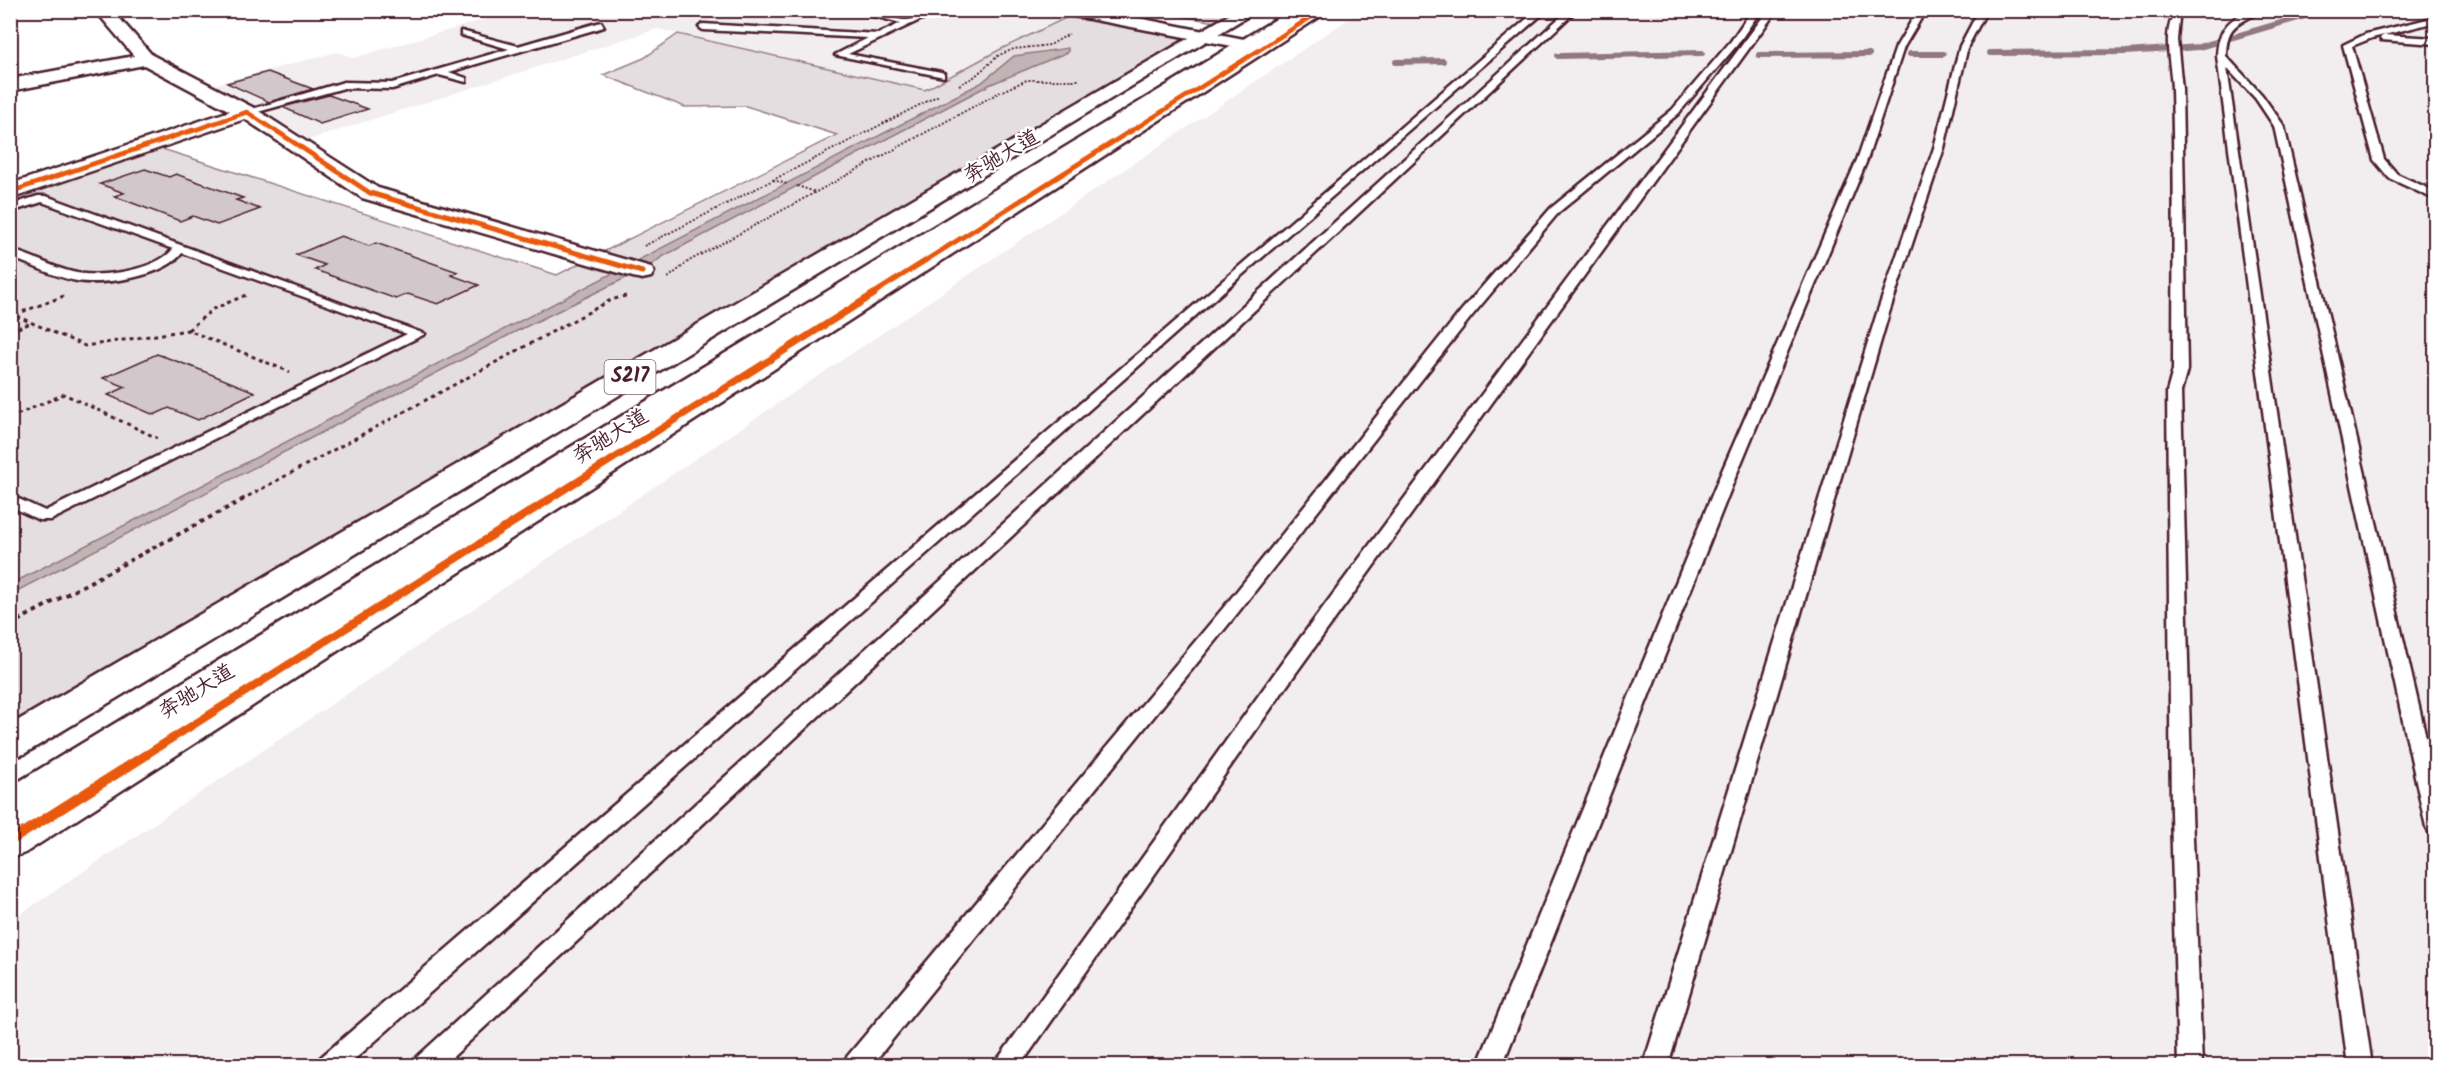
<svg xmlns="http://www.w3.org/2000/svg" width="2446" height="1076" font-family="Kalam,'LXGW WenKai TC',sans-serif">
	<rect width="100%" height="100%" fill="#fff"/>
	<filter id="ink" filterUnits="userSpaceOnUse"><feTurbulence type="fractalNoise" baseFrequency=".0167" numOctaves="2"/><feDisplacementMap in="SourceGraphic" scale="12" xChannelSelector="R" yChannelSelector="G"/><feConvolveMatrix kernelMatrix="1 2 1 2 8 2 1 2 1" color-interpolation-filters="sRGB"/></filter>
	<g filter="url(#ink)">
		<g fill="#f2eeef">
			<polygon points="1068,10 1078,12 999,50 925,90 657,29 295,144 201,88 337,52 353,58 514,11"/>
			<polygon points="1360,11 2435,11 2435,1065 11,1065 10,921"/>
		</g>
		<g fill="#e5dee0" stroke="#987e86" stroke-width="1.5">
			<polygon points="1147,11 1250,11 1228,24"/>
			<polygon points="1078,12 1209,35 11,744 10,192 150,145 557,275 837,135 746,106 685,107 603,75 644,58 678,34 925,90 999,50"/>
		</g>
		<polygon fill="#c1b3b6" stroke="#91787e" stroke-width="1.5" points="1068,48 1068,52 989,85 662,257 650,266 515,332 11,594 11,584 981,83 1014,56"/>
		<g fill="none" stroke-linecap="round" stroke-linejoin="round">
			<g stroke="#91787e" stroke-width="6">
				<polyline points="1990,53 2126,52 2199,47 2325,10"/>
				<polyline points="1910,54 1943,54"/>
				<polyline points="1759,55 1869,54"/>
				<polyline points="1558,56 1702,53"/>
				<polyline points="1396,62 1443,61"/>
			</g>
		</g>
		<g fill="#d2c7cb" stroke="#4a1f2b" stroke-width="1.5">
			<polygon points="268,72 313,89 269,102 227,83"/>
			<polygon points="329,95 368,109 320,124 282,107"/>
			<polygon points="145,169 169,177 176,174 243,198 236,200 260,209 217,225 193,216 180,221 114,196 124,193 100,184"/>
			<polygon points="341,236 369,246 376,243 458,272 451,275 479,285 438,304 408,294 396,299 315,270 325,265 296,255"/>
			<polygon points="157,354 198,369 255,392 198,420 169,408 154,415 108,395 126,387 103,378"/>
		</g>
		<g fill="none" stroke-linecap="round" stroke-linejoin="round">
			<g stroke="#4a1f2b" stroke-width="5">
				<g id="lane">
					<path d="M 850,10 C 868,10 897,21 908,20 C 920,19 928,10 941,10 L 848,54 L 941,72 L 944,73 L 944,77 L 835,55 L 868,38 L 703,30 L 699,27 L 703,24 L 878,34 L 901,23 Z"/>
					<polygon points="1537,10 1547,10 1219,295 347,1066 317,1066 320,1058"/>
					<polygon points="1568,10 1577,10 443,1066 413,1066 416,1058"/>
					<polygon points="1752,10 1761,10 1737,45 1678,114 1559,212 1471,317 1236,615 871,1066 843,1066 846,1058 1224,607 1461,311 1551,208 1672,110 1731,41"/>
					<polygon points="1768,10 1777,10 1298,670 1020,1066 993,1066 1284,660"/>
					<polygon points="1918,10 1926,10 1904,47 1867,160 1735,478 1502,1066 1477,1066 1719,478 1857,160 1896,47"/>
					<polygon points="1979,10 1987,10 1968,46 1944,148 1889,313 1668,1066 1643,1066 1877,313 1934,148 1960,46"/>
					<path d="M 2177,10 L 2186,10 L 2179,18 L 2177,40 L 2182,89 L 2187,370 L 2181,392 L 2192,813 L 2202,1066 L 2178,1066 L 2171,813 L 2167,392 L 2173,370 C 2173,277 2175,184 2172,90 C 2172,67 2160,30 2177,10 Z"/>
					<path d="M 2250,10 L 2262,10 C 2238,26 2227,22 2226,56 L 2262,95 L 2284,126 L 2436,780 L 2436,835 L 2429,833 L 2426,827 L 2274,126 L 2256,99 L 2227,68 L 2372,1066 L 2348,1066 L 2217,56 C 2218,31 2227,20 2250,10 Z"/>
					<polygon points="2436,17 2436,22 2372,38 2352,46 2384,159 2397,174 2436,192 2436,200 2389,178 2374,160 2343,45 2366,34"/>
					<polygon points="601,22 604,27 449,72 466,78 466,82 439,75 392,89 344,88 247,115 242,112 344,82 392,83 509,49 461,35 461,31 518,46"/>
					<polygon points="2384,35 2436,38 2436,44 2381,40 2380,38"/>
					<path d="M 38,196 L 46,196 L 425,334 L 51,520 L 39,520 L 10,506 L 10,495 L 45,511 L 407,334 L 182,253 C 164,277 105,285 77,281 C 54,277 32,265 10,257 L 10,250 C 32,255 51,267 72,272 C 97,279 156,271 173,249 L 42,202 L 10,212 L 10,205 Z"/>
				</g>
			</g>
			<g stroke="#4a1f2b" stroke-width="5">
				<polygon id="street" points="95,10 112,10 152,55 254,108 378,188 651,267 654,272 651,277 642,279 633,277 362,198 245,119 10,199 10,184 230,111 144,65 10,91 10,79 134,56"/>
			</g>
			<g stroke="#4a1f2b" stroke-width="5">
				<polygon id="secondary" points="1060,10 1098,10 1259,42 1310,10 1330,10 25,853 10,858 10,819 1248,49 1068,15"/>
			</g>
			<g stroke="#4a1f2b" stroke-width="5">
				<g id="primary">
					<polygon points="1237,10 1258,10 24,754 10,758 10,725"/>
					<polygon points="1291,10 1311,10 25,818 10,823 10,787"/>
				</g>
			</g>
			<g stroke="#4a1f2b" stroke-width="2" stroke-dasharray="2 2" stroke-linecap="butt">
				<polyline points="959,85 974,77 999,55 1014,49 1050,45 1069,34"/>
				<polyline points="773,180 787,184"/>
				<polyline points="797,186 816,192"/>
				<polyline points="644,246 939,95"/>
				<polyline points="668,278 689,261 1002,91 1027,80 1080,80"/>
			</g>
			<g stroke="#4a1f2b" stroke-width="3" stroke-dasharray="4 4" stroke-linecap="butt">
				<polyline points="64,296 14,315 85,346 188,330 290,372"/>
				<polyline points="188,330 213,309 246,295"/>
				<polyline points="10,331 31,323"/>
				<polyline points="10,418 64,394 157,438"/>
				<polyline points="241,500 611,300 629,295"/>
			</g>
			<polyline stroke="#4a1f2b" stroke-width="4" stroke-dasharray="4.5 4.5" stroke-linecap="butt" points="10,625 244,499"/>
			<use href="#lane" fill="#fff" fill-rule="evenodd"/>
			<use href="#street" fill="#fff" fill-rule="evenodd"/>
			<use href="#secondary" fill="#fff" fill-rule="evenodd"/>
			<use href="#primary" fill="#fff" fill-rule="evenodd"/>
			<polyline stroke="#00873e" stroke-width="7" stroke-dasharray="13 7" stroke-linecap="butt" points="2436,562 2436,570"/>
			<g stroke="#fff" stroke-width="7">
				<g id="cycleway-far4">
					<polyline points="189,132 247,112 277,132"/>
					<polyline points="1130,132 1322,10"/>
				</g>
			</g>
			<g stroke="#fff" stroke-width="8">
				<g id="cycleway-far3">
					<polyline points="275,130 370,193 642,272"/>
					<polyline points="10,192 193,130"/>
					<polyline points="871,295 1132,130"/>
				</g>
			</g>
			<g stroke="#fff" stroke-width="10">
				<polyline id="cycleway-far2" points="548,500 874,294"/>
			</g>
			<g stroke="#fff" stroke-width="12">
				<polyline id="cycleway-far1" points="144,756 550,499"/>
			</g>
			<g stroke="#fff" stroke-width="14">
				<polyline id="cycleway" points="10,841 146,755"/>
			</g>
			<use href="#cycleway-far4" stroke="#e8590c" stroke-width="4.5"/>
			<use href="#cycleway-far3" stroke="#e8590c" stroke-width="5"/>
			<use href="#cycleway-far2" stroke="#e8590c" stroke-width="7"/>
			<use href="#cycleway-far1" stroke="#e8590c" stroke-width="8"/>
			<use href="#cycleway" stroke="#e8590c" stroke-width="10"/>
		</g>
	</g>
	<g text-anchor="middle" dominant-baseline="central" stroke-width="5" stroke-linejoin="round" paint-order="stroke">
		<rect fill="#fff" stroke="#80626b" stroke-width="1.5" x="604.5" y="360" width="51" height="34" rx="4.5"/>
		<g font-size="20" font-weight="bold" fill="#4a1f2b">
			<text x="630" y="377">S217</text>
		</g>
		<g font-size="21" fill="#4a1f2b" stroke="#fff">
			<text transform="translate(1002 157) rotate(-31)">奔驰大道</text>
			<text transform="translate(611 437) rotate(-32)">奔驰大道</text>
			<text transform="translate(197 692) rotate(-32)">奔驰大道</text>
		</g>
	</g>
	<rect width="2446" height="1076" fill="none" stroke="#fff" stroke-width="36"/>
	<rect x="18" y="18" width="2410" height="1040" fill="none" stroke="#4a1f2b" stroke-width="2" filter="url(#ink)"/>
</svg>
